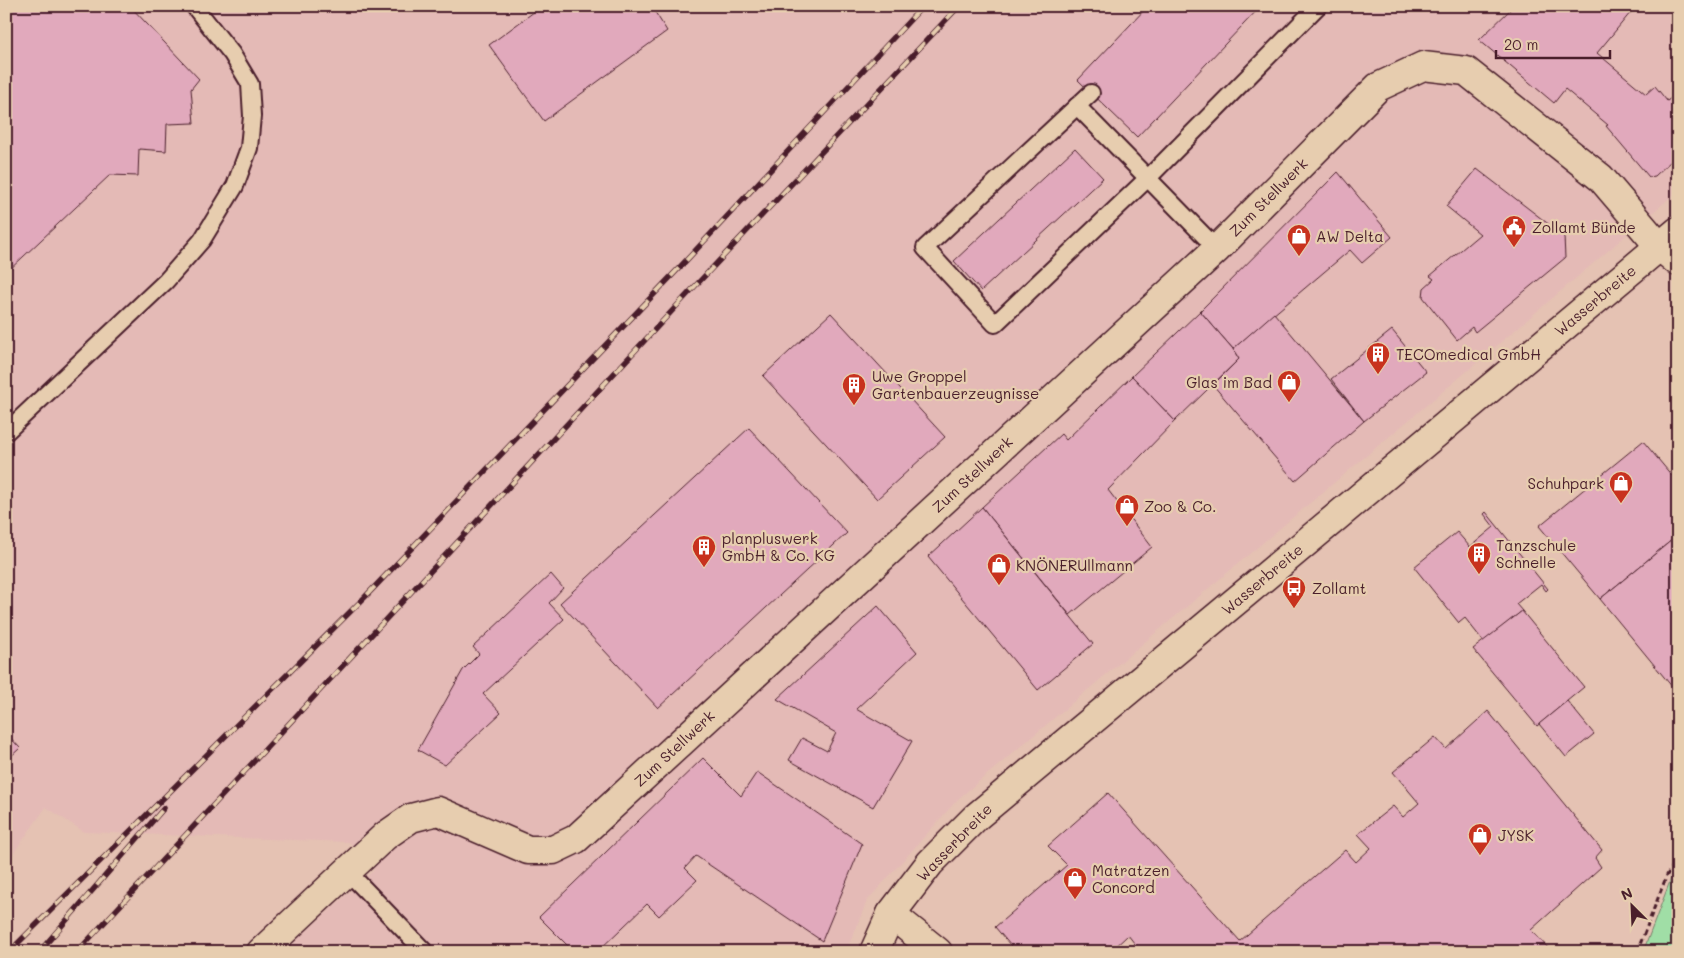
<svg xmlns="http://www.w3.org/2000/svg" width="1684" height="958" font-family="Mali,sans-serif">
	<rect width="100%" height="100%" fill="#e5c2b3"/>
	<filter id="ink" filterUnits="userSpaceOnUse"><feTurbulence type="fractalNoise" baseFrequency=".02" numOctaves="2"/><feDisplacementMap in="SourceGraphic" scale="10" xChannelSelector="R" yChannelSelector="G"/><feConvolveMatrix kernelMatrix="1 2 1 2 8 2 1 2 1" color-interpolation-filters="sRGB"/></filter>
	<g filter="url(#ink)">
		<polygon fill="#e4bab6" points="6,6 1678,6 1678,191 1460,377 958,799 867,901 846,952 283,952 374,870 349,842 84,832 46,807 6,864"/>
		<polygon fill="#a0dea6" stroke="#757e68" points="1678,867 1678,952 1643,952 1672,876"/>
		<g fill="#e1a9bc" stroke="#4a1f2b">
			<polygon points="6,6 130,6 199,79 191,89 194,123 167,124 166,151 139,149 138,176 110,175 6,273"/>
			<polygon points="542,6 663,6 655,12 667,31 544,121 489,45"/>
			<polygon points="1148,6 1261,6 1137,137 1078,80"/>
			<polygon points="1514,6 1636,6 1597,53 1646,94 1655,86 1667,101 1675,95 1678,98 1678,159 1672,160 1655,176 1649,177 1606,126 1608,125 1565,89 1554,103 1479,40"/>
			<polygon points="1075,148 1103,178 981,291 954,261"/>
			<polygon points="1477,169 1564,236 1565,258 1475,332 1472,327 1457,340 1423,297 1424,288 1434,279 1430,276 1480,234 1446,206"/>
			<polygon points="1338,172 1392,237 1362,263 1350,250 1233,349 1200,311"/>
			<polygon points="1200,311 1233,349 1239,359 1175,421 1132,376"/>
			<polygon points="831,313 945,437 877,499 763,376"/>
			<polygon points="1274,313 1364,421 1295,481 1213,385 1239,359 1233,349"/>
			<polygon points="1392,330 1426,372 1364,421 1331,379"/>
			<polygon points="1132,376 1175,421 1108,490 1152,547 1070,615 982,507 1061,434 1066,440"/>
			<polygon points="749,428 847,533 658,708 560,603"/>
			<polygon points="1643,441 1678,483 1678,535 1600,599 1539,526"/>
			<polygon points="982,507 1093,644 1038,690 928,557"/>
			<polygon points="1486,512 1548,589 1546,591 1541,584 1516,604 1522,611 1484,642 1465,618 1459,623 1414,567 1457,532 1470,547 1494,527 1484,514"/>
			<polygon points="1678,535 1678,694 1600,599"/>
			<polygon points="551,574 563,588 549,603 564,619 483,694 501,713 445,765 418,750 463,670 479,654 473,647"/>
			<polygon points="878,606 917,652 856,709 912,741 873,807 789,760 802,738 827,751 836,733 777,699"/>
			<polygon points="1522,611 1584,687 1537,726 1473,649"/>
			<polygon points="1567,701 1594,734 1566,757 1539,724"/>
			<polygon points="1488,711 1602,850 1595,858 1601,867 1531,930 1552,952 1141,952 1128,935 1110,952 1016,952 995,927 1067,865 1048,846 1108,793 1240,941 1345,850 1356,862 1371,848 1358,834 1393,806 1403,817 1419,803 1393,772 1435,737 1446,749"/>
			<polygon points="6,733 20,748 6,761"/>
			<polygon points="703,758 741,796 757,772 862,844 822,941 696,856 685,868 697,880 659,916 647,904 597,952 574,952 539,917"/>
		</g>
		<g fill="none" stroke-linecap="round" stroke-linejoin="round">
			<g stroke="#4a1f2b" stroke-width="20">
				<g id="service">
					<polyline points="1091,93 925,248 995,324 1148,178 1318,6"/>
					<polyline points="1077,106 1217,249"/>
					<polyline points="6,432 166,281 202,240 235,186 249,148 252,116 250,84 232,54 194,6"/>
					<polyline points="348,872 425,952"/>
				</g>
			</g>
			<g stroke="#4a1f2b" stroke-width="31">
				<g id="minor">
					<polyline points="891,914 938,952"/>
					<polyline points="261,952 385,836 411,818 438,811 528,850 553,850 576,839 1217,249 1378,87 1423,66 1466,71 1601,178 1659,246 1678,262"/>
				</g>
			</g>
			<g stroke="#4a1f2b" stroke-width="31">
				<polyline id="secondary" points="874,952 891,914 930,863 976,817 1248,591 1678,231"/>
			</g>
			<polyline stroke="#4a1f2b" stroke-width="3" stroke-dasharray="5 4" stroke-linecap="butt" points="1637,952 1667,875 1678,858"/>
			<use href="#service" stroke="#e7cdaf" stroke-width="16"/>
			<use href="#minor" stroke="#e7cdaf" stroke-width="28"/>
			<use href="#secondary" stroke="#e7cdaf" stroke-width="28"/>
			<g stroke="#4a1f2b" stroke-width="5.5">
				<g id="rail">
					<polyline points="9,952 365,597 681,266 923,6"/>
					<polyline points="39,952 164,808"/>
					<polyline points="77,952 698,283 959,6"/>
				</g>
			</g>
			<use href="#rail" stroke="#e7cdaf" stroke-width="4" stroke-dasharray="11" stroke-linecap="butt"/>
		</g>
	</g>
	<defs>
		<g id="civic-pin" transform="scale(1.25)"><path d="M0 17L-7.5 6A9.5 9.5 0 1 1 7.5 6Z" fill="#c8321e" stroke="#e7cdaf"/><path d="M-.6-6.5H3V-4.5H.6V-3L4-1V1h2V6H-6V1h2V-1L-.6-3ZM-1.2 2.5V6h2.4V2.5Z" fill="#fff"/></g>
		<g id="shop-pin" transform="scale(1.25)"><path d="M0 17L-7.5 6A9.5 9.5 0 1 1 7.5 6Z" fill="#c8321e" stroke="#e7cdaf"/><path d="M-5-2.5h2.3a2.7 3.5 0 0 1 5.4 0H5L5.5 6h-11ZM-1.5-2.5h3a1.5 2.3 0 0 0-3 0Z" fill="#fff"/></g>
		<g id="building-pin" transform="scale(1.25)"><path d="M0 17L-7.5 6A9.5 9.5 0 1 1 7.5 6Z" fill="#c8321e" stroke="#e7cdaf"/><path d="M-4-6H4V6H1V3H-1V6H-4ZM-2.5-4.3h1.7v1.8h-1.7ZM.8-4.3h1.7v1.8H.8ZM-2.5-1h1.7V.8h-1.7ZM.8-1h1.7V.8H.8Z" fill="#fff"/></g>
		<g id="bus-pin" transform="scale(1.25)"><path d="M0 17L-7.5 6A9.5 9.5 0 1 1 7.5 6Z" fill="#c8321e" stroke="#e7cdaf"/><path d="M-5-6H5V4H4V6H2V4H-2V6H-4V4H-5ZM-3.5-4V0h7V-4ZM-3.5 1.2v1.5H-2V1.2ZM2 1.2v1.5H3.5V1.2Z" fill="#fff"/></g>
	</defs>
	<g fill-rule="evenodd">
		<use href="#civic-pin" x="1514" y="227"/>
		<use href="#shop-pin" x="1299" y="236"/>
		<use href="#building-pin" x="1378" y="354"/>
		<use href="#shop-pin" x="1289" y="382"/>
		<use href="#building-pin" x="854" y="385"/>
		<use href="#shop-pin" x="1621" y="483"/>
		<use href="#shop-pin" x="1127" y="506"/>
		<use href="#building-pin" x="704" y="547"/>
		<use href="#building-pin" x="1479" y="554"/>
		<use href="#shop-pin" x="999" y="565"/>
		<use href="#bus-pin" x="1294" y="588"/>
		<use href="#shop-pin" x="1480" y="835"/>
		<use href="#shop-pin" x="1075" y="879"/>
	</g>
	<g text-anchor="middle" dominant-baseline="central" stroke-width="4.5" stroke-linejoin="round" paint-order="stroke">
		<g font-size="15" fill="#4a1f2b" stroke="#e7cdaf">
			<text transform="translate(1268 197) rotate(-45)">Zum Stellwerk</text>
			<text transform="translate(1595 300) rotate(-40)">Wasserbreite</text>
			<text transform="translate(972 474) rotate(-43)">Zum Stellwerk</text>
			<text transform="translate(1262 579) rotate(-40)">Wasserbreite</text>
			<text transform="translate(674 748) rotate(-43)">Zum Stellwerk</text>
			<text transform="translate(954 842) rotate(-46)">Wasserbreite</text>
		</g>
		<g font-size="15" fill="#4a1f2b" stroke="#e7cdaf" text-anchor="start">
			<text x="1532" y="227">Zollamt Bünde</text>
			<text x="1316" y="236">AW Delta</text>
			<text x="1396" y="354">TECOmedical GmbH</text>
			<text x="872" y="376">Uwe Groppel<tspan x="872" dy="17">Gartenbauerzeugnisse</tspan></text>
			<text x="1272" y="382" text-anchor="end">Glas im Bad</text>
			<text x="1604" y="483" text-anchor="end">Schuhpark</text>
			<text x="1144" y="506">Zoo &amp; Co.</text>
			<text x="722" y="538">planpluswerk<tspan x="722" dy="17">GmbH &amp; Co. KG</tspan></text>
			<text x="1496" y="545">Tanzschule<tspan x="1496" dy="17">Schnelle</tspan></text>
			<text x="1016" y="565">KNÖNERUllmann</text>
			<text x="1312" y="588">Zollamt</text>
			<text x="1498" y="835">JYSK</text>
			<text x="1092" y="870">Matratzen<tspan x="1092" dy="17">Concord</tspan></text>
		</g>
	</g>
	<rect width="1684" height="958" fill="none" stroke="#e7cdaf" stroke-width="25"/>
	<rect x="12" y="12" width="1659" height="933" fill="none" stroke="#4a1f2b" stroke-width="2" filter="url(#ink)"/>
	<g transform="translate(1632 906) rotate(336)" stroke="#e7cdaf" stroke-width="4" paint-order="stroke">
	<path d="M0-4L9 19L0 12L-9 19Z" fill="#4a1f2b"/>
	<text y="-8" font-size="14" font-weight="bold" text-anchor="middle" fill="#4a1f2b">N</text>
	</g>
	<path d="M1496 50v8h114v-8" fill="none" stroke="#4a1f2b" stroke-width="2.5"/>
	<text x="1504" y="50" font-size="15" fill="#4a1f2b" stroke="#e7cdaf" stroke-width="4" paint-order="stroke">20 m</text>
</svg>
